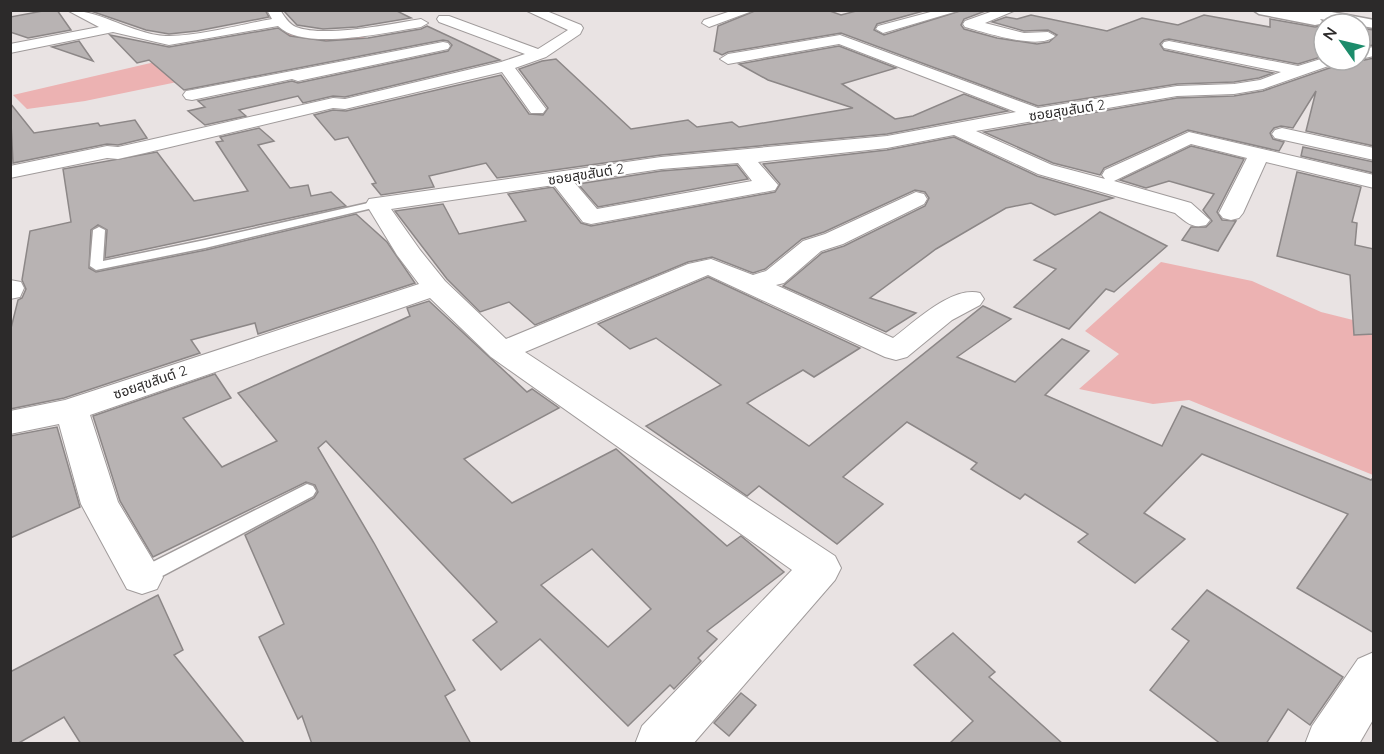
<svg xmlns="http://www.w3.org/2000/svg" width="1384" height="754" font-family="Quicksand,'Noto Sans Thai',sans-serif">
	<rect width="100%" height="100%" fill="#e9e3e3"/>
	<g fill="#ecb2b2">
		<polygon points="288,31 360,33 365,37 338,49 85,101 27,109 13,95"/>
		<polygon points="1161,262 1252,281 1321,312 1373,325 1373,475 1189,400 1153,404 1079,389 1119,354 1085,331"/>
	</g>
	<g fill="#b8b3b3" stroke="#8c8787" stroke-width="1.5" fill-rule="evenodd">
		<polygon points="48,10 57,10 71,30 28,38 10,32 10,17"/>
		<polygon points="88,10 265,10 269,17 197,31 169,34 146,30"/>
		<polygon points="283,10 395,10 411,18 357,27 323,29 297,25"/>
		<polygon points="757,10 827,10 841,15 860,10 927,10 877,24 874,30 884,35 963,10 988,10 964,19 961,25 964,29 997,38 1037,44 1049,42 1057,35 1048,30 1024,31 992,22 1006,17 1017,19 1031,15 1107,31 1142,18 1178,25 1204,15 1270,27 1270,19 1315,27 1320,26 1324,22 1336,24 1324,24 1324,56 1298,64 1169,39 1164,40 1160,44 1164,50 1273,73 1259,78 1234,82 1177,84 1038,106 841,33 728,52 722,55 714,51 718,26"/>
		<polygon points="427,26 500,60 345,97 333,96 303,103 298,96 239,110 246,116 205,125 188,111 205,107 198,101 292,81 298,83 448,51 452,45 448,41 443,40 184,90 149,60 137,63 110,35 169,47 278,28 290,36 326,41 368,38 421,29"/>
		<polygon points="1360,28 1374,30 1374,45 1360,47"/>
		<polygon points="79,41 93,61 52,47"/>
		<polygon points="839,46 896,68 842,84 895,119 913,116 964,94 1008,111 887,134 661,155 497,178 486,163 429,176 434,187 381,195 372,184 376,183 348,137 335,140 314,115 333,110 346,111 501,75 529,114 543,115 548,108 519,69 542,61 556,59 631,129 688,120 697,127 732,122 739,127 853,108 768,80 739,64"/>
		<polygon points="1374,58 1374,146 1306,131 1316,91 1293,128 1281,126 1274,128 1270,133 1273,139 1284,142 1279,151 1188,130 1104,168 1100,175 1053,163 984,132 1177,98 1234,96 1263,91 1338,65 1342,60 1360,61"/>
		<polygon points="10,103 34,133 98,123 100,126 135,120 147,138 118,145 107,144 13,163"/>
		<polygon points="259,128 274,141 258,145 290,188 308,185 311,196 331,192 346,206 105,258 107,230 98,225 91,230 89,268 96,272 206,250 356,214 387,242 415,283 258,334 255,323 191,340 200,353 64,398 10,409 10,332 18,300 22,298 26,289 22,280 30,231 71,222 63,169 157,152 194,201 248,191 216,142 223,141 220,137"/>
		<polygon points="954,137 1037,176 1113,198 1055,215 1031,203 1006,208 936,249 870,298 916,313 886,332 783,286 822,253 844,246 925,206 929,198 925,192 915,190 824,232 802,239 765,269 753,273 712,257 688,262 535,325 509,302 480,312 447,279 395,211 443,204 459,234 526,221 508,194 553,187 581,223 591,226 775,192 780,184 763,164 887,150"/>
		<polygon points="1191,146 1244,159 1217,212 1222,220 1236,221 1218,251 1182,240 1191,227 1206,227 1212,221 1203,210 1214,194 1169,181 1146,188 1120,180"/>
		<polygon points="1303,147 1374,162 1374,173 1301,156"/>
		<polygon points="737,165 748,179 598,207 578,184 661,171"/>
		<polygon points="1297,172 1361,187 1352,222 1357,223 1355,245 1374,249 1374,334 1354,335 1350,275 1277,256"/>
		<polygon points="1100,212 1167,246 1114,292 1106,289 1069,329 1014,307 1056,269 1034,260"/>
		<polygon points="708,277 860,348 814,377 803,370 747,403 809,446 983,306 1011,319 957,357 1015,382 1062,339 1089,351 1045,395 1162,446 1182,406 1371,480 1374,477 1374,633 1297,588 1348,514 1202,454 1144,513 1185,539 1135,583 1078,542 1088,534 1025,494 1020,499 971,469 977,463 907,422 843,477 883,504 837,544 759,486 747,496 646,426 721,385 656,338 630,349 598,324"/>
		<path d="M 429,301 L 527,392 L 532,389 L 559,408 L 464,459 L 512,503 L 616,449 L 727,546 L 741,536 L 784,572 L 707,631 L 717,639 L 698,658 L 701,661 L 674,689 L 670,685 L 628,726 L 540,639 L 501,670 L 473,640 L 497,622 L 326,441 L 318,448 L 374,543 L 455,690 L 445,696 L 471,744 L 312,744 L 302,716 L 298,719 L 259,637 L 284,624 L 245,535 L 314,498 L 318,492 L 315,485 L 306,482 L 153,557 L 120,501 L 93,416 L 215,374 L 231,398 L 183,418 L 222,467 L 277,441 L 238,393 L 410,316 L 407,308 ZM 592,549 L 651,609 L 608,647 L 541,585 Z"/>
		<polygon points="57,427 80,507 10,538 10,436"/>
		<polygon points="1207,590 1343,677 1310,725 1288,709 1266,744 1221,744 1150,690 1189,641 1172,629"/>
		<polygon points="158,595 183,650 174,655 245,744 81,744 64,717 17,744 10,744 10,672"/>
		<polygon points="953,633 995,672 989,677 1063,744 949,744 973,721 914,665"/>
		<polygon points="741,693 756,705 729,736 714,723"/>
	</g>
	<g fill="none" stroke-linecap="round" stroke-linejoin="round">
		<g stroke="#a09b9b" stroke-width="3">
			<g id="service">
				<polygon points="377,201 381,202 381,206 205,248 96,270 90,266 93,230 99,227 105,230 103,261 205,240"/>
				<polygon points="307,484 313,486 316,491 313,496 149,583 142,585 135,583 132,577 135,571"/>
			</g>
		</g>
		<g stroke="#a09b9b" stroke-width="2">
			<g id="minor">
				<path d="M 67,10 C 98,10 126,30 157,35 C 184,40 243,24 272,19 L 267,10 L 280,10 C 284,16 289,24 296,27 C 325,38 390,24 421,19 L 428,23 L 421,27 C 387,32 304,52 278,26 L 169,45 L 113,32 L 10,53 L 10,44 L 99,27 Z"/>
				<polygon points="525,10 544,10 581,25 583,28 580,34 546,57 515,68 546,109 543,113 531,113 502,72 345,109 333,108 145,153 118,159 107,158 10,178 10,166 107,146 118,147 145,141 333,98 345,99 501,62 525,54 439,22 437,19 439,16 449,16 538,49 568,30"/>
				<polygon points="734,10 755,10 709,27 702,23 704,20"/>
				<polygon points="938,10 961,10 883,33 876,29 878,26"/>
				<path d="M 996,10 L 1016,10 L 985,23 L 1024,33 L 1048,32 L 1055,36 C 1040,51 984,32 965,27 L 963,24 L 965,21 Z"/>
				<path d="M 840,35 L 1038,108 L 1177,86 L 1234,84 L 1260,80 L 1281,72 L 1164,48 L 1162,45 L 1164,42 L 1169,41 L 1298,66 L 1324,58 L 1324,60 L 1340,60 L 1337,63 L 1263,89 L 1234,94 L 1177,96 L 976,131 L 1052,165 L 1105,179 L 1102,175 L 1105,170 L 1189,132 L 1374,175 L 1374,188 L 1266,162 L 1243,213 L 1239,218 L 1231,220 L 1223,218 L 1219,213 L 1247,158 L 1191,144 L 1114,181 L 1191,203 L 1210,220 L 1206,225 C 1192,229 1186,222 1175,213 L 1038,174 L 954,135 L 887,148 L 758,162 L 778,185 L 775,190 L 591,224 L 583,222 L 554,185 L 391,209 L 420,250 L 445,281 L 506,339 L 688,264 L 711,259 L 753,275 L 766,271 L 803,241 L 825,234 L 916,192 L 924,194 L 927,199 L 924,204 L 843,244 L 821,251 L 784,283 L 776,285 L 893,338 C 915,322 951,286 980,293 L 984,299 L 980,305 L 952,320 L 907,357 L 896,360 L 885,357 L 708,275 L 525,352 L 835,556 L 841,568 L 835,580 L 693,744 L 635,744 L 642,726 L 792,570 L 491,357 L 430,298 L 90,415 L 118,502 L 163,577 L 157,589 L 142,594 L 127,589 L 81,504 L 59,424 L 10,434 L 10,411 L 65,400 L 419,284 L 397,255 L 366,204 L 369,199 L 661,157 L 887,136 L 1016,112 L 839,44 L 728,64 L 720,59 L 728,54 ZM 738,163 L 752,181 L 597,209 L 574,182 L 661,169 Z"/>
				<polygon points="443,42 448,43 450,46 448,49 298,81 292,79 192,100 186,99 183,95 186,91 192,90"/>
				<polygon points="1374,47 1374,56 1360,59 1360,49"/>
				<polygon points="1282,128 1374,148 1374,160 1275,138 1272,134 1275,130"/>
				<polygon points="10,280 21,282 24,288 20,297 10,299"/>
				<polygon points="1374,652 1374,718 1359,744 1305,744 1312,726 1358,659"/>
			</g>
		</g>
		<g stroke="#a09b9b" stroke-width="3">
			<polygon id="secondary" points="1253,10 1321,10 1374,20 1374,28 1320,19 1322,21 1320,24 1315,25 1259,14"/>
		</g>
		<use href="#service" fill="#fff" fill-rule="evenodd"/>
		<use href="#minor" fill="#fff" fill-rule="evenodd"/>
		<use href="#secondary" fill="#fff" fill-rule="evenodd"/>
	</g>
	<g text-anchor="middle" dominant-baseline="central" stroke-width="4.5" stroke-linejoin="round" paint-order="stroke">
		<g font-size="14" fill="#2c2a2a" stroke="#fff">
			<text transform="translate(1067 110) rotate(-9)">ซอยสุขสันต์ 2</text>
			<text transform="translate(586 174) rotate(-9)">ซอยสุขสันต์ 2</text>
			<text transform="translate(150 382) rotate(-19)">ซอยสุขสันต์ 2</text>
		</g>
	</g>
	<rect width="1384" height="754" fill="none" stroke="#2c2a2a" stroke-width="24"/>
	<g transform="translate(1342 42) rotate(304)"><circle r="28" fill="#ffffff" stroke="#abaaaa" stroke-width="1.5"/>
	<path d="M0-4.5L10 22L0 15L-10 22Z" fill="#1c8c6b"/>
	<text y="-9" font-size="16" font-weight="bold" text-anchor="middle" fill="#2c2a2a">N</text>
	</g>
</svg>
